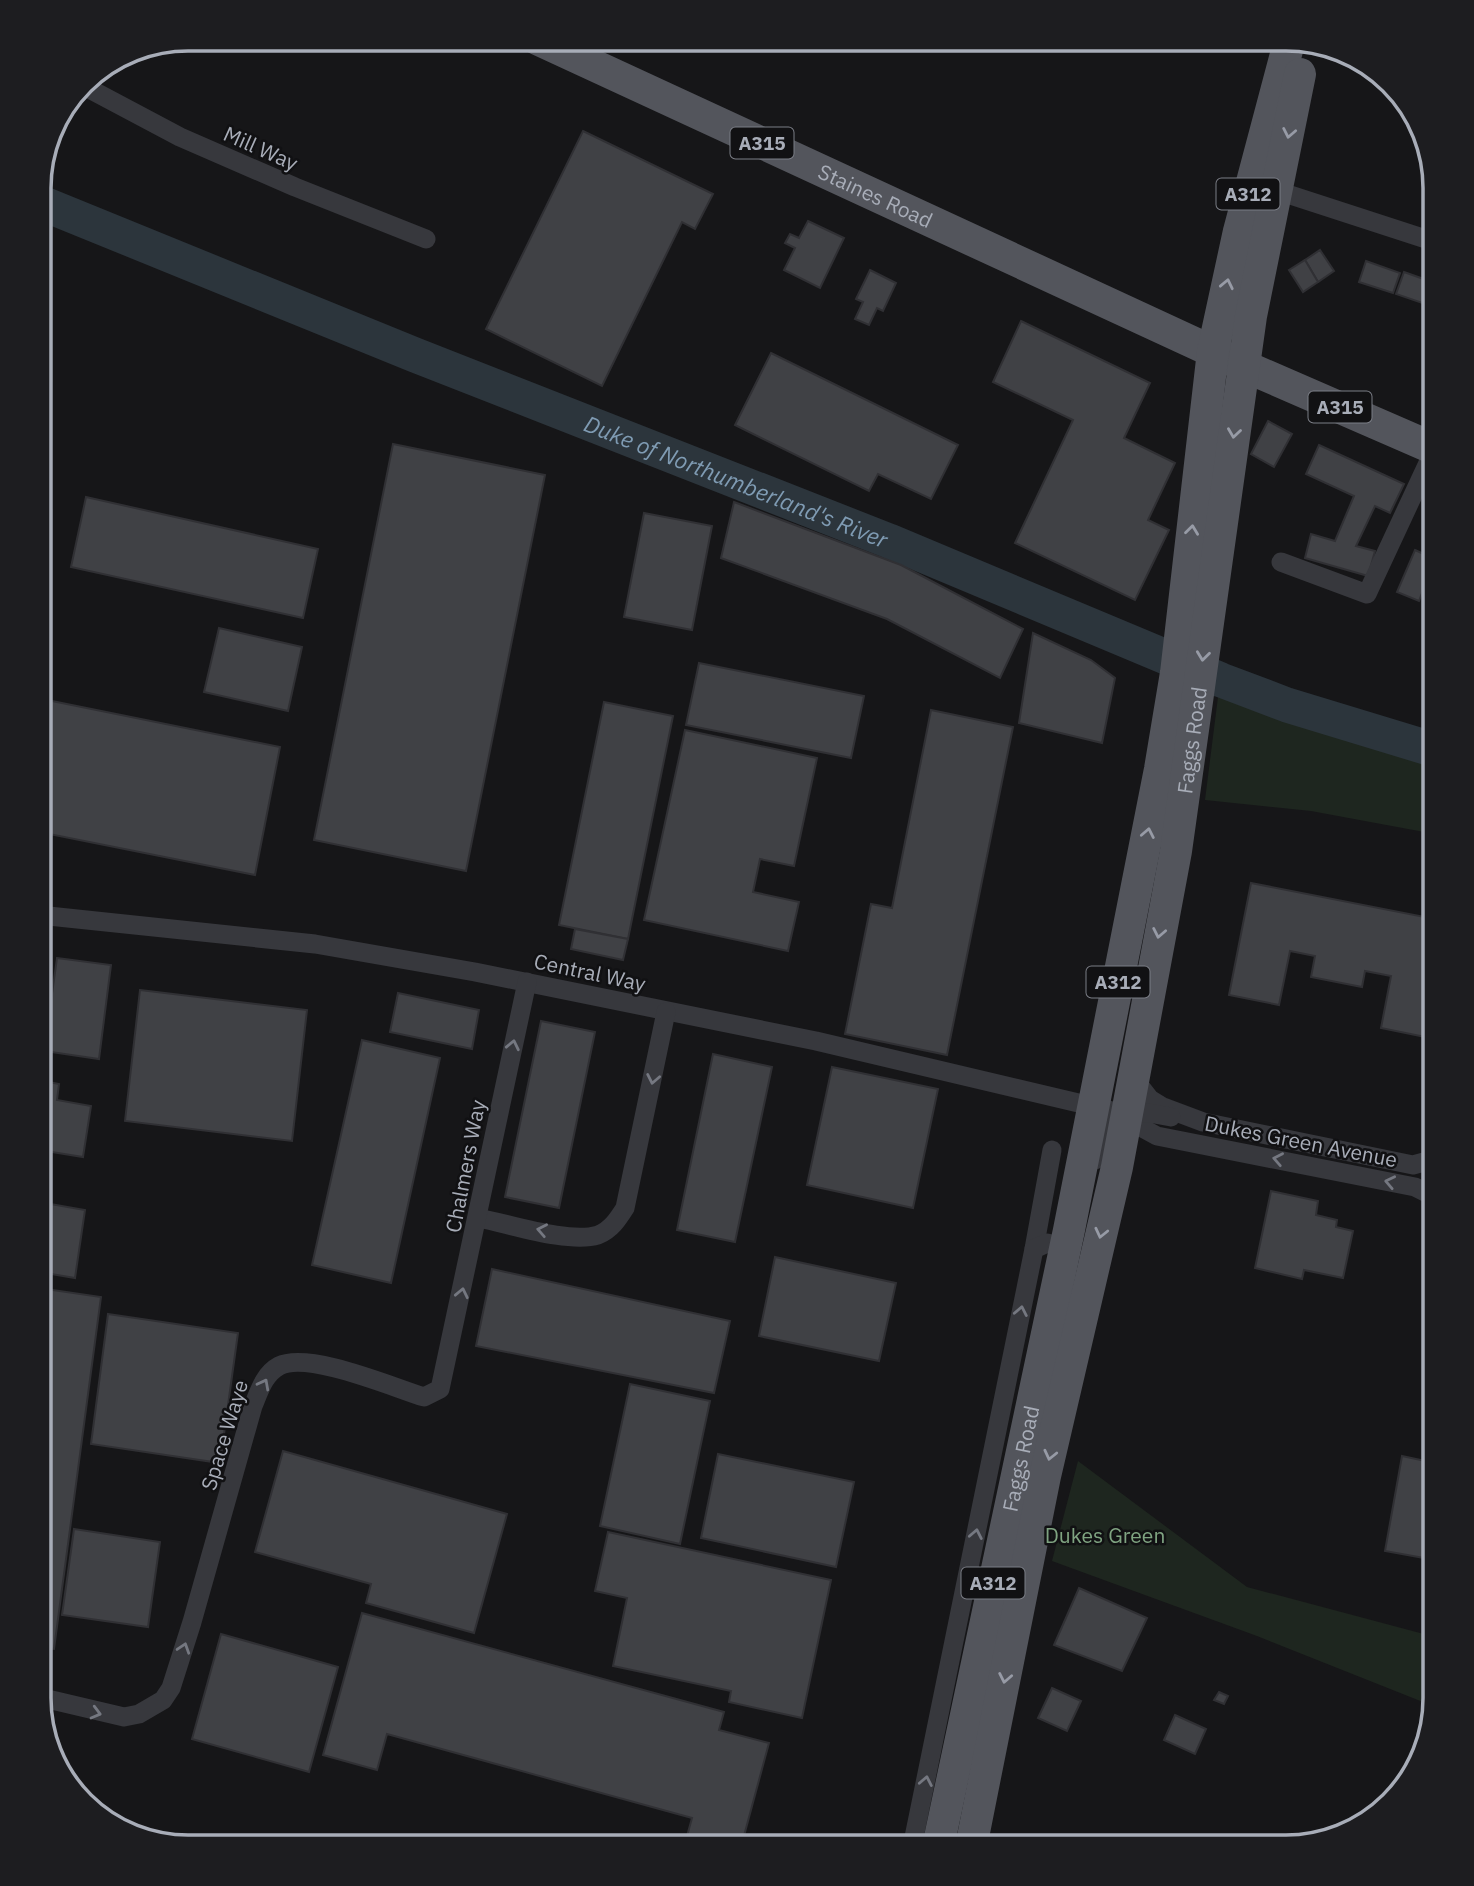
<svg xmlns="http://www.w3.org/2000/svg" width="1474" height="1886" font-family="'IBM Plex Sans',sans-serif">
	<rect width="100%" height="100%" fill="#161618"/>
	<g fill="#1e261f">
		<polygon points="1218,697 1435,761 1435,834 1311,811 1205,800"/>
		<polygon points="1078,1461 1247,1587 1435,1637 1433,1706 1257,1636 1052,1561"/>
	</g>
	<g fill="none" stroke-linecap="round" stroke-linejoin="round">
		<path stroke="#2c353c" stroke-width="35" id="s1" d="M 39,202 L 415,355 L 889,541 L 1221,680 L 1287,705 L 1435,750"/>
	</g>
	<g fill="#404145" stroke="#303034" stroke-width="2">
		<polygon points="583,131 713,194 695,229 682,222 602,386 486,329"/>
		<polygon points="808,221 844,238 820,288 784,270 795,248 785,243 790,234 799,238"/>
		<polygon points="1320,250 1334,271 1318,282 1305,260"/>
		<polygon points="1305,260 1318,282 1303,292 1289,270"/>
		<polygon points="1366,261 1400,273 1393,293 1359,282"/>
		<polygon points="870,270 896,283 883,311 877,308 869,325 855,319 863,302 856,299"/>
		<polygon points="1404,272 1435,283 1431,306 1396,294"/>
		<polygon points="1021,321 1150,383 1124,438 1175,463 1148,520 1169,530 1135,600 1015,543 1073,420 993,382"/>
		<polygon points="771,353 958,445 931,499 878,474 869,491 735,425"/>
		<polygon points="1268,421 1292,434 1274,467 1251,454"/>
		<polygon points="393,444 545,475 466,871 314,840"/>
		<polygon points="1319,445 1404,484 1390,513 1375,506 1356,546 1375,551 1368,576 1305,558 1311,534 1335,541 1354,496 1306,474"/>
		<polygon points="86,497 318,549 303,618 71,567"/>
		<polygon points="734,502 901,565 1023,629 1000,678 887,619 721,558"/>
		<polygon points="1435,512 1435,537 1426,533"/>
		<polygon points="644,513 712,526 692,630 624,617"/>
		<polygon points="1415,550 1435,559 1419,601 1397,592"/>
		<polygon points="219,628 302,647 288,711 204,692"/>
		<polygon points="1033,633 1091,660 1115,678 1102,743 1019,723"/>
		<polygon points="699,663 864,696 851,758 686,725"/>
		<polygon points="47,700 280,747 255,875 39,832 39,741"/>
		<polygon points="604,702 673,716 628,939 559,925"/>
		<polygon points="931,710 1013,727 947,1055 845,1034 871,904 892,908"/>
		<polygon points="685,730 817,758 794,866 760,859 753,892 799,902 788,951 644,920"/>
		<polygon points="1251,883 1435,919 1435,1039 1381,1028 1391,976 1365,971 1362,987 1311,977 1315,956 1290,951 1279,1005 1229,995"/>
		<polygon points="575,929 628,939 623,960 571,949"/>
		<polygon points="57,958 111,965 99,1059 44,1051"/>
		<polygon points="140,990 307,1010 292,1141 125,1121"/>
		<polygon points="398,993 479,1010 472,1049 390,1032"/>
		<polygon points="541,1021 595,1032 559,1208 505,1197"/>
		<polygon points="362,1040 440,1058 391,1283 312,1265"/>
		<polygon points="713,1054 772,1067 735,1242 677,1230"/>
		<polygon points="832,1067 938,1089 913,1208 807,1185"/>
		<polygon points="39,1080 59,1084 57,1100 91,1106 83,1157 39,1150"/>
		<polygon points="1271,1191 1318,1201 1316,1215 1337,1220 1336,1227 1353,1231 1343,1278 1304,1270 1302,1279 1255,1268"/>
		<polygon points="39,1202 85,1210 75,1278 39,1272"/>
		<polygon points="775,1257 896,1283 879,1361 759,1336"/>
		<polygon points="492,1269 730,1321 714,1393 476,1346"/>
		<polygon points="39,1288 101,1297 54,1649 39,1647"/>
		<polygon points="108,1314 238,1333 220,1463 91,1444"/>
		<polygon points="630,1384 710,1401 680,1544 600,1526"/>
		<polygon points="283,1451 507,1514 474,1633 366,1603 371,1584 255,1552"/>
		<polygon points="718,1454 854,1482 836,1567 701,1538"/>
		<polygon points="1402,1456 1435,1463 1435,1560 1385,1551"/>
		<polygon points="74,1529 160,1542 148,1627 62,1615"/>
		<polygon points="608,1532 831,1580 802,1718 729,1702 731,1691 613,1666 627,1598 595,1591"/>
		<polygon points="1079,1588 1147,1618 1122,1671 1054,1645"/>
		<polygon points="362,1613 724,1712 719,1730 769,1743 741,1847 684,1847 692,1818 387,1734 377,1770 323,1755"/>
		<polygon points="221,1634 338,1667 309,1772 192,1739"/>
		<polygon points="1052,1688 1081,1701 1067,1731 1038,1718"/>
		<polygon points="1219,1692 1228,1696 1224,1704 1214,1700"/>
		<polygon points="1175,1715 1206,1729 1195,1754 1164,1740"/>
	</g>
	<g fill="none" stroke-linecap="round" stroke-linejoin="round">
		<g stroke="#37383d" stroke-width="19">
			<polyline points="82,85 180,137 295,187 426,239"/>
			<polyline points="1275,190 1435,242"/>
			<polyline points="1281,562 1367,594 1435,448"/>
			<polyline points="39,915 315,944 475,972 816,1041 1125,1114"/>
			<polyline points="1132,1076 1150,1099 1163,1107 1203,1122 1413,1165 1435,1159"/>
			<polyline points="1121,1110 1135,1124 1157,1136 1415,1187 1433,1196"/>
			<polyline points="1095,1160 1104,1137 1125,1114 1149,1113 1171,1117"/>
			<path d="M 478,1218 C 510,1224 569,1244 598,1235 C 611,1230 618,1219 625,1208 L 666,1012"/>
			<polyline points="1034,1249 1052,1150"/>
			<path d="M 39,1697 L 124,1717 L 139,1714 L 163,1700 L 171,1688 L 192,1622 L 253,1406 C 259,1392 264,1374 279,1366 C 308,1351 392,1387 424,1397 L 440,1389 L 527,982"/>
			<polyline points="912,1847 1034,1249 1047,1243 1065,1247"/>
		</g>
		<g stroke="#53555c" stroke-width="32">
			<path id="s2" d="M 537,39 L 1244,366 L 1435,449"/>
			<path id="s3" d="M 938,1847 L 1069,1230 L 1160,769 L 1176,673 L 1213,351 L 1239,231 L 1290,39"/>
			<path id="s4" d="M 971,1847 L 1045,1476 L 1117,1167 L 1176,851 L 1251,316 L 1300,74"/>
		</g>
	</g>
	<defs><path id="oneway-chevron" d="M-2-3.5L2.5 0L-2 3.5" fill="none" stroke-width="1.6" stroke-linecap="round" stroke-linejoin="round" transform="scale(1.75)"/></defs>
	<g stroke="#979ba6">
		<use href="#oneway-chevron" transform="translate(1289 133) rotate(101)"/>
		<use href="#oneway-chevron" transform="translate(1227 284) rotate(-78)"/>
		<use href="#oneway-chevron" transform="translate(1234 433) rotate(98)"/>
		<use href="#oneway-chevron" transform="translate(1192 530) rotate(-83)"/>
		<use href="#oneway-chevron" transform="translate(1203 656) rotate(97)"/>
		<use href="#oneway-chevron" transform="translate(1148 833) rotate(-79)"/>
		<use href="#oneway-chevron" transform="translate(1159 933) rotate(101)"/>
		<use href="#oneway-chevron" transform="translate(1101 1233) rotate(103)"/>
		<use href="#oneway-chevron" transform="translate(1050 1455) rotate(103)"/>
		<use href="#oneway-chevron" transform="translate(1005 1678) rotate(101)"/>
	</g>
	<g stroke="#757881">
		<use href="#oneway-chevron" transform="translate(513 1045) rotate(-78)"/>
		<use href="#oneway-chevron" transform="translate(653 1079) rotate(101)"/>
		<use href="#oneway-chevron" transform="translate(1278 1159) rotate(-169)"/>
		<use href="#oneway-chevron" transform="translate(1390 1182) rotate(-168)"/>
		<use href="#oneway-chevron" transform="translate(542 1230) rotate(-169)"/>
		<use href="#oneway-chevron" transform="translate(462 1293) rotate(-78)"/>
		<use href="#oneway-chevron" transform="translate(1021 1311) rotate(-79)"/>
		<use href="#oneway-chevron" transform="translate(264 1384) rotate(-62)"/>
		<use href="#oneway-chevron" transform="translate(976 1534) rotate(-79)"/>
		<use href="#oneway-chevron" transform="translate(184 1648) rotate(-72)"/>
		<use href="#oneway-chevron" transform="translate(96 1713) rotate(15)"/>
		<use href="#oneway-chevron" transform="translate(926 1781) rotate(-79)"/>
	</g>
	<g text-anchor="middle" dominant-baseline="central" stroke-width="5" stroke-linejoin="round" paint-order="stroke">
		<g fill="#111113" stroke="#7b7e86" stroke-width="2">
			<rect x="730.5" y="127.5" width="63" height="31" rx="5"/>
			<rect x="1216.5" y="178.5" width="63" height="31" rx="5"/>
			<rect x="1308.5" y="391.5" width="63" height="31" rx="5"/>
			<rect x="1086.5" y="966.5" width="63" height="31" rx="5"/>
			<rect x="961.5" y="1567.5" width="63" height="31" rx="5"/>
		</g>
		<g font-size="19" font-weight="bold" fill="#a8adb8">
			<text x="762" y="143">A315</text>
			<text x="1248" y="194">A312</text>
			<text x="1340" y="407">A315</text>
			<text x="1118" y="982">A312</text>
			<text x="993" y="1583">A312</text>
		</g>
		<g font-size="21" fill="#a8adb8" stroke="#111113">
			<text transform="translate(261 148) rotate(24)">Mill Way</text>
			<text stroke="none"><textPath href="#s2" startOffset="373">Staines Road</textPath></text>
			<text stroke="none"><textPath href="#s4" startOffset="1129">Faggs Road</textPath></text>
			<text transform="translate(590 972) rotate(12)">Central Way</text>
			<text transform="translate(1301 1141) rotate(11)">Dukes Green Avenue</text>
			<text transform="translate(465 1166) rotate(-79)">Chalmers Way</text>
			<text transform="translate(224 1435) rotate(-73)">Space Waye</text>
			<text stroke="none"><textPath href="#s3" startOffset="397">Faggs Road</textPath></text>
		</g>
		<g font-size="21" fill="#7fa381" stroke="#111113">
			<text x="1105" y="1535">Dukes Green</text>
		</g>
		<g font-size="23" font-style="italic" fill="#7f9bb3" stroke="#111113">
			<text stroke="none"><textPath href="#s1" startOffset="751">Duke of Northumberland's River</textPath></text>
		</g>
	</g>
	<path d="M0 0H1474V1886H0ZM188 51H1286A137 137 0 0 1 1423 188V1698A137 137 0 0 1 1286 1835H188A137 137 0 0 1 51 1698V188A137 137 0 0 1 188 51Z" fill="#1d1d20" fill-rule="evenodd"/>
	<path fill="none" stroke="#a8adb8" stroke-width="3.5" d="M188 51H1286A137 137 0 0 1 1423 188V1698A137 137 0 0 1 1286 1835H188A137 137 0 0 1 51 1698V188A137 137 0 0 1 188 51Z"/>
</svg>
